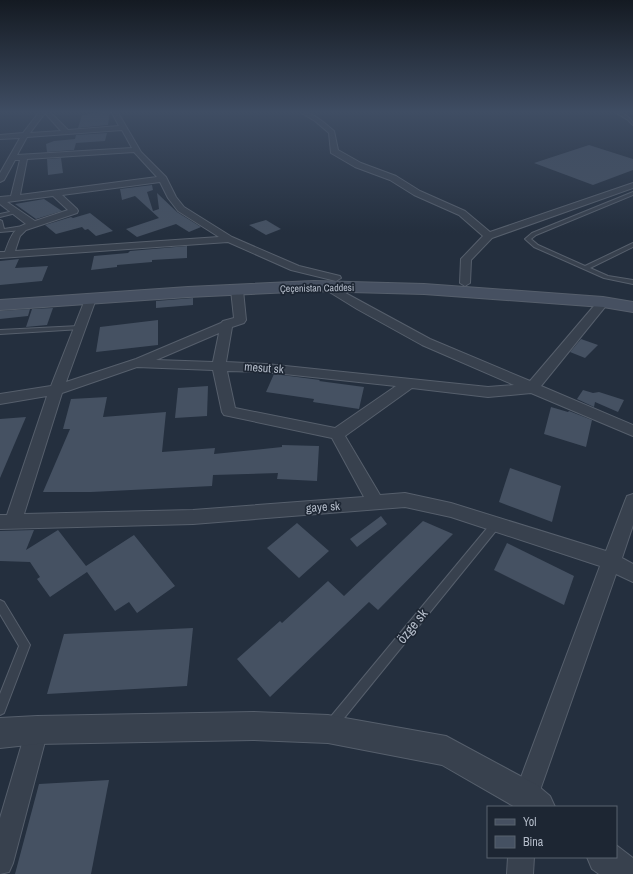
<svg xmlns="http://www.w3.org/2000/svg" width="633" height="874" font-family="'Archivo Narrow',sans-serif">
	<rect width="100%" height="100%" fill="#242f3e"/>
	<g fill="#455162">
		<polygon points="110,111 108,125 78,128 82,115"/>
		<polygon points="107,133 105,141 76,143 74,150 47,152 46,144 54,141 75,139 76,135"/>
		<polygon points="589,145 633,159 633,170 593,185 534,163"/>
		<polygon points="61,158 63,173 48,175 47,159"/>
		<polygon points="152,185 153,190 147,192 153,211 159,209 157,193 177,212 201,227 189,232 176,224 137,237 126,229 159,218 135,196 122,200 120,189"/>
		<polygon points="44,199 62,211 36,219 15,204"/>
		<polygon points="90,213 113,231 96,236 88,229 85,230 82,227 56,234 45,225 71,217 73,218"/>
		<polygon points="266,220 281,229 266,235 249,225"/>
		<polygon points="187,246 187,258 152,260 152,262 117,265 117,267 91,270 94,256 128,253 130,251"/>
		<polygon points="19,259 15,268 48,266 42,281 0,285 0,261"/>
		<polygon points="193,298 193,305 156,308 156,301"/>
		<polygon points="53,308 47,325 26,327 32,309"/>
		<polygon points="30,309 28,316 0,319 0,311"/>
		<polygon points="158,320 158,345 96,352 100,327"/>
		<polygon points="581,339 598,345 585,358 570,352"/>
		<polygon points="274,374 320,380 319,381 364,387 359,409 313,402 314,399 266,392"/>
		<polygon points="208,386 207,416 175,418 178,388"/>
		<polygon points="583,390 593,393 599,392 624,400 618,412 595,402 594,407 577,399"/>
		<polygon points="107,397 103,417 166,412 162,452 215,448 214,454 282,447 282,445 319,446 317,481 277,479 278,473 213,475 212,486 91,492 43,492 70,429 63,429 71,399"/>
		<polygon points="551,407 568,412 569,411 592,420 586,447 544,434"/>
		<polygon points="26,417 0,478 0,419"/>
		<polygon points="510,468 561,486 552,522 499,502"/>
		<polygon points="381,516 387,524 357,547 350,539"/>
		<polygon points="423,521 453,534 378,610 369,602 270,697 237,659 280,621 282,623 328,581 344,596"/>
		<polygon points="297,523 329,551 299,578 267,548"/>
		<polygon points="34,530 26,550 58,530 86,566 134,535 175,586 137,613 129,602 115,611 87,572 50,597 37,579 40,577 30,562 0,561 0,531"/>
		<polygon points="507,543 574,576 564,605 494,570"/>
		<polygon points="193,628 187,686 47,694 64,634"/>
		<polygon points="109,780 91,874 15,874 39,784"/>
	</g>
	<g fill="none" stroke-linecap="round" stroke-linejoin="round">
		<g stroke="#565f6c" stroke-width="2">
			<g id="service">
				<path d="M 613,111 C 621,111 632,117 633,125 L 628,120 Z"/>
				<polygon points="633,192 633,195 536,235 531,239 538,245 585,266 633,243 633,247 590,268 608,276 633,280 633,284 604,278 534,247 525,239 532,233"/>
				<polygon points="14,211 16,211 16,213 0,217 0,214"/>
				<polygon points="0,220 2,221 4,229 23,226 26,228 23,230 0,232"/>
				<polygon points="79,326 82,328 81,329 0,334 0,330"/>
				<polygon points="496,520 499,521 501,524 499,527 336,728 332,730 328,728 326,724 328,720 493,521"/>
				<polygon points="0,600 4,602 30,645 4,713 0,715 0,694 19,646 0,614"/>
			</g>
		</g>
		<g stroke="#565f6c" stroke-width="2">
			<g id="minor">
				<path d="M 40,111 L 49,111 L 68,130 L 119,126 L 111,111 L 117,111 L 141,152 L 166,177 L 176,197 L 184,207 L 232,237 L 299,266 L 340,276 L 341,278 L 336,281 L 291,270 L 228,242 L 0,258 L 0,252 L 5,252 C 10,239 13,228 26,224 L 0,204 L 0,197 L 11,196 L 20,160 L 15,160 L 4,180 L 0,182 L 0,173 L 20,138 L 0,139 L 0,135 L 23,133 ZM 45,113 L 61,131 L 30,133 ZM 122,130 L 132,148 L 17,155 L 27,137 ZM 134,152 L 157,177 L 20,195 L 27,159 ZM 160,182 L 168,198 L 178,211 L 219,237 L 15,251 L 20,236 L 26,230 L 77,213 L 78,211 L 77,209 L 62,195 ZM 53,196 L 68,210 L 35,221 L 7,202 Z"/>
				<path d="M 298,111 C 312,111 323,122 334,131 L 338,150 L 361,163 L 396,176 L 420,191 L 465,211 L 490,232 L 633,183 L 633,188 L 492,238 L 471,260 L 470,283 L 465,286 L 460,283 L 461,259 L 483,236 L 459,215 L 414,195 L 390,180 L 355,167 L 331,153 L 329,133 L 315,121 Z"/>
				<path d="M 327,283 L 430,339 L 530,381 L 599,300 L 607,300 L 609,302 L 541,386 L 633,425 L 633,436 L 531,393 L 488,397 L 412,388 L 345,436 L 380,495 L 405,493 L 451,503 L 606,551 L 625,501 L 627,496 L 633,494 L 633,525 L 622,558 L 633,564 L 633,582 L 616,574 L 538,796 L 537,807 L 513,807 L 514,796 L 600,566 L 451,517 L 405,507 L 193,524 L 0,529 L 0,515 L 7,515 L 47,396 L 0,404 L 0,394 L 51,386 L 86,297 L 94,297 L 96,299 L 66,382 L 136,359 L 221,323 L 223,321 L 234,318 L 231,290 L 237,287 L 243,290 L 246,320 L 244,323 L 232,327 L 226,362 L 266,364 L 488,387 L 514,385 L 422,345 L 357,309 L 323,288 L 322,286 L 323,284 ZM 219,333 L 213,362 L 156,360 ZM 137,367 L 213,370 L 222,412 L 224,415 L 332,438 L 364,497 L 193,510 L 24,514 L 62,393 ZM 227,371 L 266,372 L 396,386 L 335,428 L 235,408 Z"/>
				<polygon points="37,719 45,722 48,730 13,863 9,872 0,874 0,818 26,730 29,722"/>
				<polygon points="508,857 534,857 533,874 507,874"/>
			</g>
		</g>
		<g stroke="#565f6c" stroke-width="2">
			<g id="tertiary">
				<polygon points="253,712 328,715 446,736 537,785 550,796 555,807 515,807 442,765 328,743 253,740 37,744 0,748 0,718 37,716"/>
				<polygon points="616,845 633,858 633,874 599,874 592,869 587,857 616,857"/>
			</g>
		</g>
		<g stroke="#565f6c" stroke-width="2">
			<polygon id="secondary" points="314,281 424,284 603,297 633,302 633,312 603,307 424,294 314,291 188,297 0,310 0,300 188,287"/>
		</g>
		<use href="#service" fill="#38414e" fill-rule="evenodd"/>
		<use href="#minor" fill="#38414e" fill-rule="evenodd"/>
		<use href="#tertiary" fill="#38414e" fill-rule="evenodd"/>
		<use href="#secondary" fill="#465061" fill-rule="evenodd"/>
	</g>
	<linearGradient id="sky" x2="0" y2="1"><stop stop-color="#141a22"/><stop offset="0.48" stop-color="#3f4d63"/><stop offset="1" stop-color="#3f4d63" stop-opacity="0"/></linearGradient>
	<rect width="633" height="233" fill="url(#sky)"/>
	<g text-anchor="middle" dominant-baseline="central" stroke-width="3.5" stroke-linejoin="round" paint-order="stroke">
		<g font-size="10" fill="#b4bcc9" stroke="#1d2633">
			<text transform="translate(317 288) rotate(-1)">Çeçenistan Caddesi</text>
		</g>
		<g font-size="12" fill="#b4bcc9" stroke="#1d2633">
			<text transform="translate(264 368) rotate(4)">mesut sk</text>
			<text transform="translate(323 507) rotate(-4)">gaye sk</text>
		</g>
		<g font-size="14" fill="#b4bcc9" stroke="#1d2633">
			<text transform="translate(412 626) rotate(-51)">özge sk</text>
		</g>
	</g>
	<rect x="487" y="806" width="130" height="52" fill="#1d2633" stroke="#59626f"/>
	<rect x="495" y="819" width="20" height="6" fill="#465061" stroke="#59626f"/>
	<text x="523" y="826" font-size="12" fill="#b4bcc9">Yol</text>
	<rect x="495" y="836" width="20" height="12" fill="#455162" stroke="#59626f"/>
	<text x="523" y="846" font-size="12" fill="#b4bcc9">Bina</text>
</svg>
